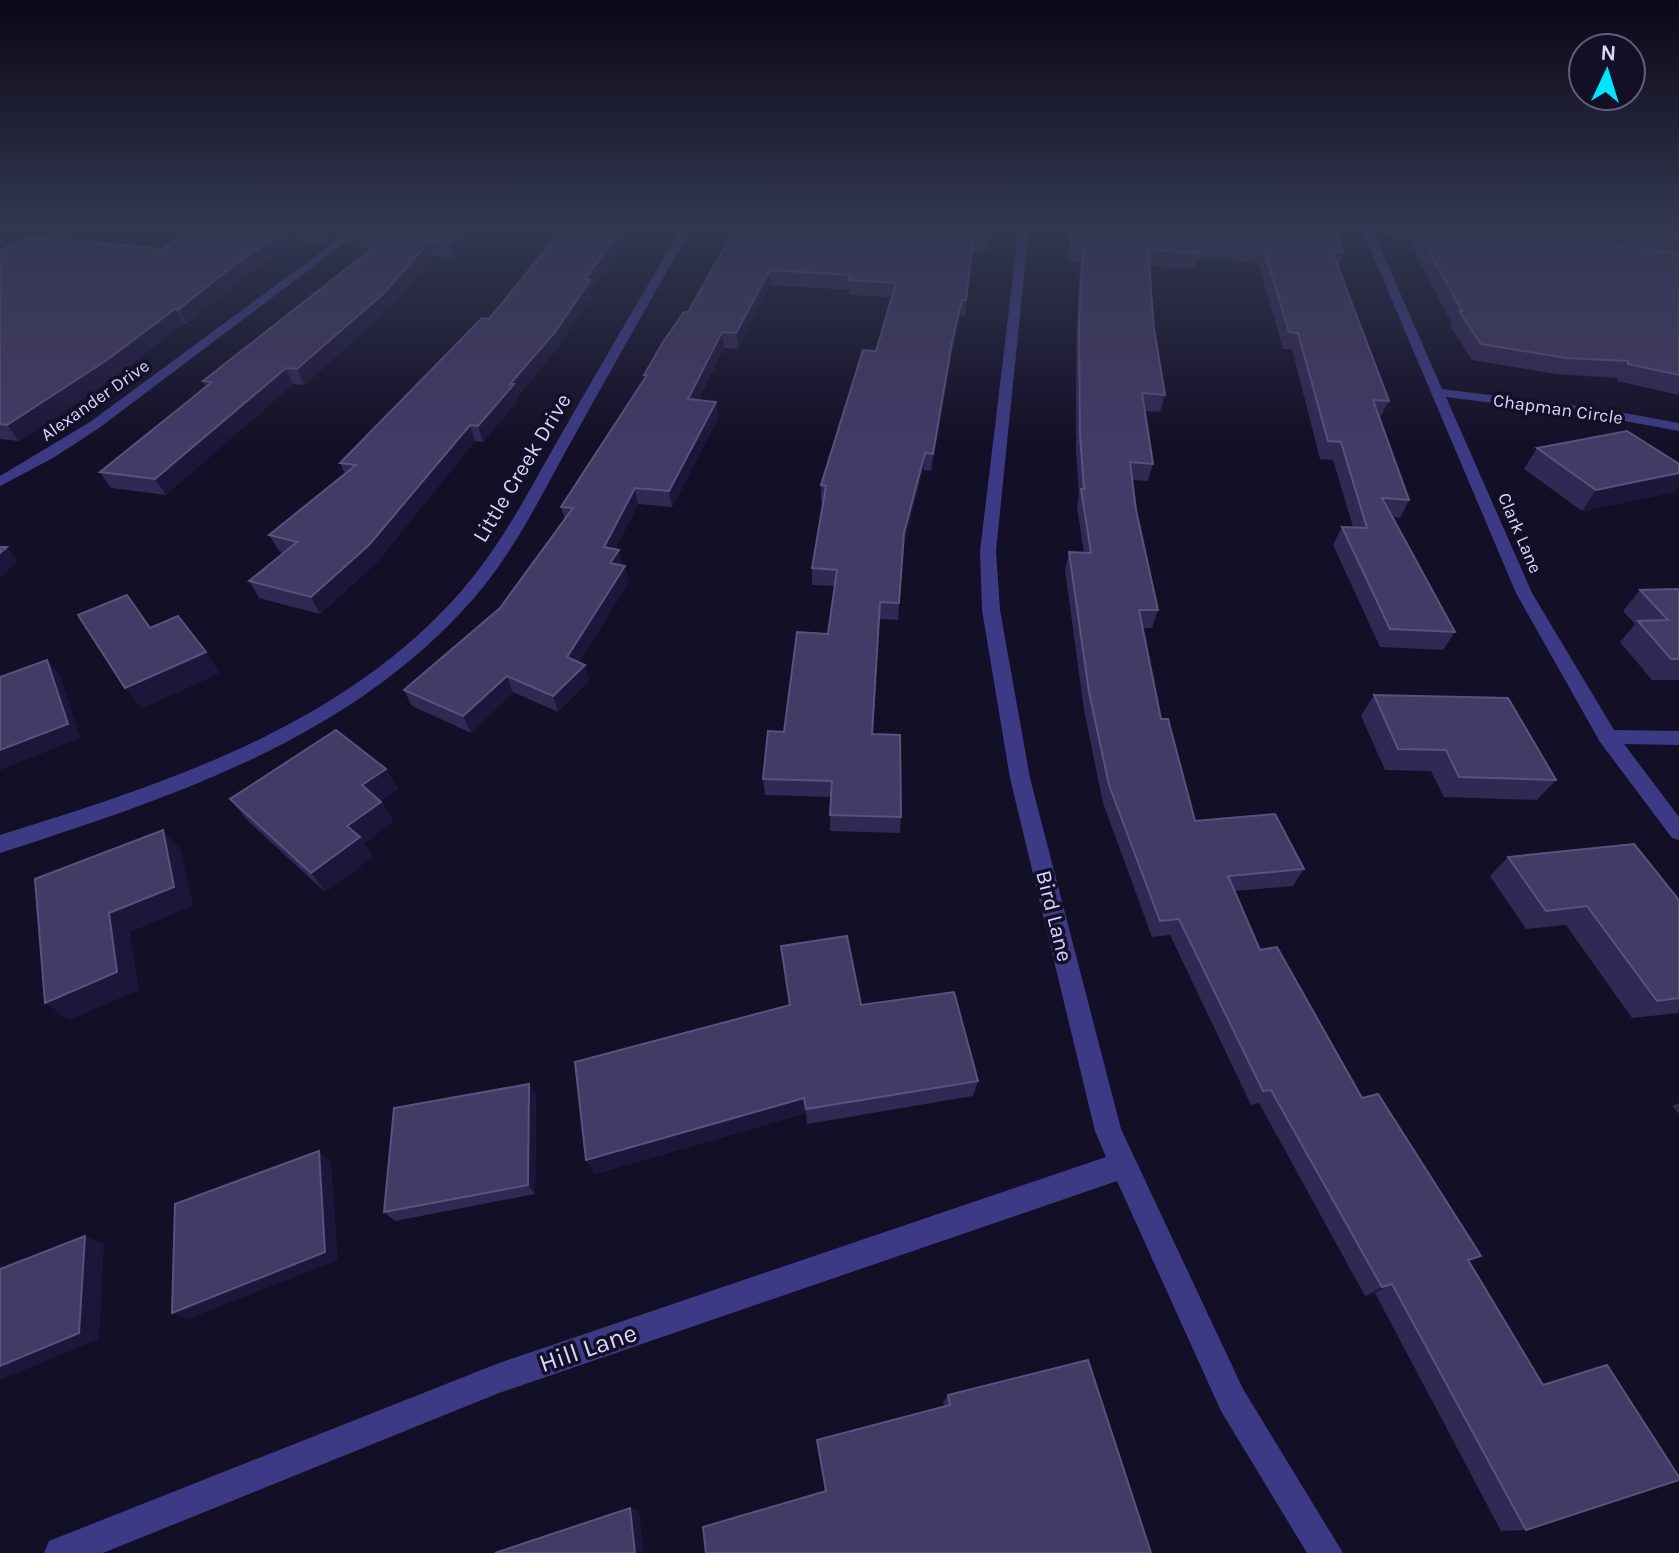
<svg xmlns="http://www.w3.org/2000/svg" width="1679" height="1553" font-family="Karla,sans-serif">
	<rect width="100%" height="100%" fill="#130f26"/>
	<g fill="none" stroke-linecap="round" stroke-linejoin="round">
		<g fill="#3d3a85" fill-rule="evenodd">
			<polygon points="355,227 366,227 99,428 53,458 0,486 0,476 90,422"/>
			<path d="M 682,227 L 692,227 C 650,301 608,375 567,449 C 539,500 513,553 474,598 C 351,739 173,797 0,853 L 0,835 C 167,783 345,726 463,589 C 501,545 526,496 554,447 C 596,373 639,300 682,227 Z"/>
			<polygon points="1019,227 1029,227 996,551 1000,610 1030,778 1121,1129 1243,1389 1343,1553 1307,1553 1221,1411 1117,1181 499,1393 103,1553 44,1553 49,1541 499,1363 1106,1157 1095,1131 1010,778 982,610 980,551"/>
			<polygon points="1329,227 1371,227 1442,233 1443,235 1438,238 1374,233 1442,389 1603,409 1679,423 1679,431 1603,417 1446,397 1532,593 1614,730 1679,731 1679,745 1624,744 1679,817 1679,840 1672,838 1600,742 1516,593 1363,232"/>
		</g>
	</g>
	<g fill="#312854">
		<polygon points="196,227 492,227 452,258 433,256 390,308 304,385 293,384 166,495 111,488 100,472 206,387 203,381 371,249 346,246 341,233 327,244 298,240 240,280 187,324 183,324 116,376 19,441 0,439 0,251 162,249"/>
		<polygon points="493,227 563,227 504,239"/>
		<polygon points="564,227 635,227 592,289 593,295 559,346 517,397 518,400 483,442 475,441 377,562 320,614 259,598 249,581 283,553 279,551 269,535 345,474 340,463 489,319"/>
		<polygon points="736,227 992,227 988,252 972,251 965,315 961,315 951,358 931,471 923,470 903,550 898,620 879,619 873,734 901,817 900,833 830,831 831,797 765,795 763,779 828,634 835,586 812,585 812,568 823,502 821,502 821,485 876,351 891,297 849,295 849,290 770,285 738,349 724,348 698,400 716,402 718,418 672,507 638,504 615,549 619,550 622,565 629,582 579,662 585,665 589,681 558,712 513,692 471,733 412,706 404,690 500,608 565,520 561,507 644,379 644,375 688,312"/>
		<polygon points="1069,227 1333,227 1344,252 1338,267 1389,401 1380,418 1409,500 1400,518 1393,517 1455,632 1443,650 1380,647 1333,545 1342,527 1353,527 1333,460 1320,459 1292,349 1283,349 1258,262 1197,259 1195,269 1149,266 1154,329 1165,395 1160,412 1145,411 1153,464 1148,481 1132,480 1136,510 1158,610 1152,628 1143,628 1161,719 1195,821 1304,869 1293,886 1234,891 1260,950 1362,1098 1470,1262 1543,1384 1607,1365 1526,1530 1501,1531 1375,1293 1365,1296 1259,1103 1251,1105 1170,935 1152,937 1103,803 1084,710 1065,570 1069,552 1084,553 1077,507 1079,495 1076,452 1076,341 1080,263 1069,262"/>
		<polygon points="1406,227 1679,227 1679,395 1617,381 1617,378 1556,374 1472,360 1451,327 1452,324 1408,239 1413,227"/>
		<polygon points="1537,448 1679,464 1679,485 1674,492 1582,511 1524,469"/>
		<polygon points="1679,589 1679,680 1652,680 1620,642 1635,624 1623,611 1640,590"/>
		<polygon points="1374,695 1556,780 1537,800 1444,797 1431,771 1385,770 1361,716"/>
		<polygon points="386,769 398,789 381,801 393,821 364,843 373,857 325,892 246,819 230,799"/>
		<polygon points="1508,857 1679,900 1679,1013 1632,1018 1566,925 1526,929 1490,876"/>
		<polygon points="781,946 861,1005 978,1081 973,1096 807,1124 806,1113 595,1174 586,1160 789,1005"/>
		<polygon points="529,1084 536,1094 535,1194 395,1221 384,1212"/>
		<polygon points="1679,1103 1679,1114 1672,1106"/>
		<polygon points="948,1395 1151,1553 826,1491 944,1406 943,1402"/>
	</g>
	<g fill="#1d163a">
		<polygon points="291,227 293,227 298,240 240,280 187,324 179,309 234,265"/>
		<polygon points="325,227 350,227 341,231 341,233 327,244 322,229"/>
		<polygon points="470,227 492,227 452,258 448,244"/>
		<polygon points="501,227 563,227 504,239"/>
		<polygon points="623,227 635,227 592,289 593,295 559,346 517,397 518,400 483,442 478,426 510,384"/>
		<polygon points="429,242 433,256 390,308 304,385 297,369"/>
		<polygon points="770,270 770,285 738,349 736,333"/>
		<polygon points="962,300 961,315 951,358 931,471 933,454 952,342"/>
		<polygon points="175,309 183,324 116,376 19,441 7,425"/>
		<polygon points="722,332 724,348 690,415 688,399"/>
		<polygon points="286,368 293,384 166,495 155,479"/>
		<polygon points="716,402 718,418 672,507 669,491"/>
		<polygon points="470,425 475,441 377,562 320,614 311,597"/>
		<polygon points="925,453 923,470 903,550 898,620 904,533"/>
		<polygon points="1679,473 1679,485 1674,492 1582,511 1596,490"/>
		<polygon points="635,488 638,504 608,564 604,547"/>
		<polygon points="7,547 18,561 0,578 0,553"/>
		<polygon points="619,550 623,566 610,563"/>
		<polygon points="625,566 629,582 572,674 567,657"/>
		<polygon points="206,652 220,673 142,709 125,688"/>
		<polygon points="47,660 60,674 80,738 0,770 0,750"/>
		<polygon points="585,665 589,681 558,712 553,696"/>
		<polygon points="507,676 513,692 471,733 463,716"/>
		<polygon points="386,769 398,789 374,806 362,785"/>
		<polygon points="381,802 393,821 364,843 373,857 325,892 311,873 347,826"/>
		<polygon points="163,830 181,850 193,906 130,932 139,990 69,1020 45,1003 109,913"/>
		<polygon points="529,1084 536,1094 535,1194 528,1185"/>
		<polygon points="804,1098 806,1113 595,1174 586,1160"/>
		<polygon points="319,1151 331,1161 338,1260 188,1319 172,1313"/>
		<polygon points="85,1236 104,1244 99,1339 0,1380 0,1366"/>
		<polygon points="1392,1284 1375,1293 1365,1296 1382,1287"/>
		<polygon points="630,1508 639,1510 644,1553 635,1553"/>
	</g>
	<g fill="#433a66" stroke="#5a527e" stroke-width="2">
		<polygon points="196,227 291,227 234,265 179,309 175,309 107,360 7,425 0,424 0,251 29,236 162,249"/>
		<polygon points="300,227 325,227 322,229"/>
		<polygon points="347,227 470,227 448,244 429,242 384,293 297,369 286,368 155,479 100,472 212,382 203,381 387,237 341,231"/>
		<polygon points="564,227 623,227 585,279 590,280 556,331 510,384 514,384 478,426 470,425 369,545 311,597 249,581 297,542 269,535 356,465 340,463 482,318 489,319"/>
		<polygon points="736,227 991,227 989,238 973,237 966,300 962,300 952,342 933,454 925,453 904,533 899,603 880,602 872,734 900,735 901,817 830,815 832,781 763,779 768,731 784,732 797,632 828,634 837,570 812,568 826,486 821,485 863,350 876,351 896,283 849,280 850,275 770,270 736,333 722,332 688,399 716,402 669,491 635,488 604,547 619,550 610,563 625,566 567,657 585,665 553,696 507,676 463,716 404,690 500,608 573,508 561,507 647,375 644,375 663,342 684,312 688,312"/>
		<polygon points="1071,227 1333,227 1344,252 1332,251 1389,401 1373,400 1409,500 1382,498 1455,632 1390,629 1342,527 1367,528 1341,442 1328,441 1298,333 1289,332 1263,247 1197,243 1199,253 1148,250 1154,329 1165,395 1142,393 1153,464 1130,462 1136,510 1158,610 1139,610 1161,719 1168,719 1195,821 1275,814 1304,869 1228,876 1260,950 1277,947 1362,1098 1378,1094 1481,1256 1468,1260 1543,1385 1607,1365 1679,1477 1679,1480 1526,1530 1392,1284 1382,1287 1271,1090 1263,1091 1179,919 1160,921 1109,785 1089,692 1069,552 1091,553 1081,489 1084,489 1080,435 1079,325 1083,248 1071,247"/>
		<polygon points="1416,227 1454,227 1533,233 1679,254 1679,375 1628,364 1628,361 1566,358 1481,344 1459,311 1462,311"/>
		<polygon points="1571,227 1679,227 1679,243"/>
		<polygon points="1627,431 1679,464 1679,473 1596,490 1537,448"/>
		<polygon points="0,547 7,547 0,553"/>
		<polygon points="1679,589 1679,659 1671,659 1638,621 1668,620 1640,590"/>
		<polygon points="127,595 150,628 178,616 206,652 125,688 78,615"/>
		<polygon points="47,660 68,724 0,750 0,677"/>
		<polygon points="1374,695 1508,698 1556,780 1459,777 1446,750 1398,749"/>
		<polygon points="336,730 386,769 362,785 381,802 347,826 360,837 311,873 230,799"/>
		<polygon points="163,830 174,887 109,913 117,972 45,1003 35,879"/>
		<polygon points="1634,844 1679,900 1679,998 1657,1001 1587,906 1546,911 1508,857"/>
		<polygon points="847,936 861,1005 954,992 978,1081 806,1109 804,1098 586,1160 575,1062 790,1005 781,946"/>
		<polygon points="529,1084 528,1185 384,1212 394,1108"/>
		<polygon points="319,1151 325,1252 172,1313 175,1204"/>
		<polygon points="85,1236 79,1333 0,1366 0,1269"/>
		<polygon points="1088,1360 1151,1553 706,1553 703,1527 826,1491 817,1440 950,1405 948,1395"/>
		<polygon points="630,1508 635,1553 495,1553"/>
	</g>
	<linearGradient id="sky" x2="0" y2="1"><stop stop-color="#0a0815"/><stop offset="0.51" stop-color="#333752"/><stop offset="1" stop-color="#333752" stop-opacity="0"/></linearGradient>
	<rect width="1679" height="444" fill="url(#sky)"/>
	<g text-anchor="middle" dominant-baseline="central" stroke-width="7" stroke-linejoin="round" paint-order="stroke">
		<g font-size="18" fill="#d9d4ff" stroke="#130f26">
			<text transform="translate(95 400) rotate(-35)">Alexander Drive</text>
			<text transform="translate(1558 409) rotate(8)">Chapman Circle</text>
			<text transform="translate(1520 533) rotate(67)">Clark Lane</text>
		</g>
		<g font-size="22" fill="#d9d4ff" stroke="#130f26">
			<text transform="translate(522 468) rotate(-59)">Little Creek Drive</text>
			<text transform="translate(1054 916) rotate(76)">Bird Lane</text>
		</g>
		<g font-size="26" fill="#d9d4ff" stroke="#130f26">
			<text transform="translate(588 1348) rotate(-19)">Hill Lane</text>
		</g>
	</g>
	<g transform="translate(1607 72) rotate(4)"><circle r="38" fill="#130f26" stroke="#625e7d" stroke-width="2"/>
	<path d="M0-6L14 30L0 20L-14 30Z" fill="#00e5ff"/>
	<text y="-12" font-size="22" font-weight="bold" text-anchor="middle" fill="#d9d4ff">N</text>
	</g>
</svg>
